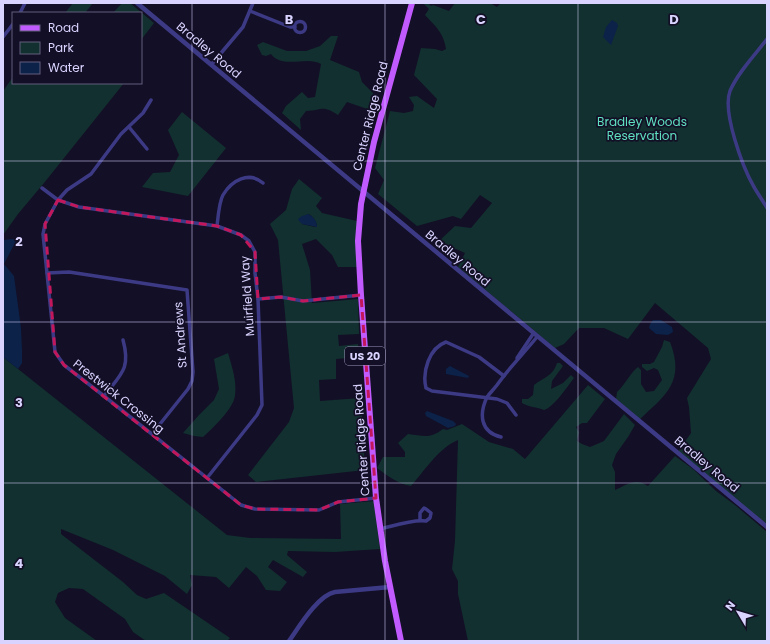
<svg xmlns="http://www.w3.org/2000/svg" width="770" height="644" font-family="Poppins,sans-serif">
	<rect width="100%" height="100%" fill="#130f26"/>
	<g fill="#12302f" fill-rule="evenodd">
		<polygon points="73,3 93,3 85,13 65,13"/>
		<polygon points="122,3 130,3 154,23 141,40 141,13 113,13"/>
		<path d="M 423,3 L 428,3 L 431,6 L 433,5 L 449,11 L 455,3 L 490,3 L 497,7 L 501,3 L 767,3 L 767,527 L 677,453 L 691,433 L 689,407 L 687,398 L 711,359 L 708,348 L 655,303 L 628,339 L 604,328 L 579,328 L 564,344 L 555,348 L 458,267 L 465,253 L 456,249 L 450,249 L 438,242 L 455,226 L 471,228 L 492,203 L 480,195 L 461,219 L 453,216 L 417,226 L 378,194 L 384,180 L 375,168 L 390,111 L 404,113 L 413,111 L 414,105 L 409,97 L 417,96 L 434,108 L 437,99 L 414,75 L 421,48 L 435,49 L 442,51 L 446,49 C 443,32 436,27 425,15 L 429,9 Z"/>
		<path d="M 331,36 L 338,36 L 330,60 L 359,72 L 362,82 L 373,93 L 374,101 L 370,110 L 347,102 L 338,115 C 321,104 322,111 306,111 L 300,119 L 301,130 L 282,113 L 286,106 L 302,92 L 308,98 L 315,97 L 321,64 C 307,55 283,70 271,54 L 266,56 L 262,55 L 257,45 L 263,42 L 287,51 L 306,51 L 320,46 Z"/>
		<polygon points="13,77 13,83 124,83 44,183 18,214 3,235 3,91"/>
		<polygon points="182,112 226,148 188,196 142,187 153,173 170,172 179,155 168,130"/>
		<path d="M 299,179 L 322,198 L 316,206 L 322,213 L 357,221 L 358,267 L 338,267 L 332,255 L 316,239 L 302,244 L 310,270 L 312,303 L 358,299 L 359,334 L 338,335 L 339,346 L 358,344 L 360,357 L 336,359 L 336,379 L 319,380 L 320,401 L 361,398 L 365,470 L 256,482 L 248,475 L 289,422 L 294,408 L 278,240 L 270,224 L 286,210 L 292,189 ZM 308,214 C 313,216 315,220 317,225 L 315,227 L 302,224 Z"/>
		<path d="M 664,340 L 670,342 C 685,381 667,394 640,419 L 616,399 L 617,392 C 625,385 630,373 638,367 L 641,370 L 641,384 L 646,392 L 654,391 L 662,380 L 658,370 L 654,368 L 647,371 L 642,367 L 642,364 L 650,364 L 654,362 L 662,347 Z"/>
		<path d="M 228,353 C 232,367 237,381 235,396 C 233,409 213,428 203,437 L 194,436 L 183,433 L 199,415 L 214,400 L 219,389 L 214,359 Z"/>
		<polygon points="3,357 227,535 250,538 341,539 340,504 374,501 380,549 335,552 288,551 287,555 307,572 303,577 273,560 268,567 287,582 280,591 266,590 257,576 246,567 229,588 216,577 190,575 192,585 187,594 165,576 113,550 61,529 61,534 123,582 137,595 146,599 164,593 230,638 227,641 146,641 133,632 125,619 83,589 69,588 58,593 55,602 65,618 97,641 3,641"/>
		<path d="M 557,363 L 560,363 L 563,366 L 552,381 L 551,389 L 563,383 L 571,375 L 574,378 C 567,387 554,407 544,410 C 537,407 528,407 522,403 L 522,399 L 528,399 L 533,395 L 534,385 C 543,378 554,375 557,363 Z"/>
		<path d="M 588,385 L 605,399 L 587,423 L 582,423 L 576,427 L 579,432 L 577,441 L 582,444 L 590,447 L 604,441 L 624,414 L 635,425 L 628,437 L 616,454 L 612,465 L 615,472 L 615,490 C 626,485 636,477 648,486 L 675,456 L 693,469 L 716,491 L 735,505 L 767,532 L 767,641 L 468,641 L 458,594 L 458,581 L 452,569 L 455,541 L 458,440 C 439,448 425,470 411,486 C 398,484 388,476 377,468 L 383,457 L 405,457 L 405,452 L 398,443 L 408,434 C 424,436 430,439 443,429 L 447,430 L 462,424 L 489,442 L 513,449 L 525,459 Z"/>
	</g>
	<g fill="#0c2248">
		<polygon points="612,20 617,23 618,26 611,45 603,37 606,27"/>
		<path d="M 308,214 C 313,216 317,221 317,227 L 302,224 L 299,221 L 298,219 L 302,216 Z"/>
		<polygon points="13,239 16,241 4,264 14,276 21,328 22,350 22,363 18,369 3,357 3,240"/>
		<polygon points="653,320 661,320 672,327 673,332 668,335 656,334 649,328 650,324"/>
		<polygon points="450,366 469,376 468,378 446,374 446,369"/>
		<polygon points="427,411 453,421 456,424 455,426 448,428 426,416 425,413"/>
	</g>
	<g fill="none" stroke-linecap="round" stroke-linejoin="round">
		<g stroke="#3d3a85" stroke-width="3.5">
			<polyline points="250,11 290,27 295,27"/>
			<polyline points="20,13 25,3"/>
			<circle cx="300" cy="27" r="5.5"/>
			<polyline points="3,37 13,24"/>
			<path d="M 767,39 C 755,55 738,72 730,91 C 722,112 743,168 754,187 C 758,194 763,201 767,208"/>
			<polyline points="211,65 243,27 253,3"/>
			<polyline points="151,100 143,113 121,134 91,174 67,190 58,200 45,224 43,234 55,352 64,365 104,396 241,505 255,509 319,510 338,502 376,498"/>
			<polyline points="129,127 147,149"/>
			<polyline points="42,188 58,200 79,207 217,226 241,235 249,241 255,252 255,273 258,299 262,405 257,415 207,478"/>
			<path d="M 217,226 C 218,218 219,202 223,195 C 232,180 249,171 263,183"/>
			<polyline points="47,273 69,272 187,290 193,372 192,381 188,389 152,434"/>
			<polyline points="258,299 281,297 303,301 361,295"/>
			<polyline points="517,358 533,334"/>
			<path d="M 504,376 L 479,357 L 446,342 C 429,348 422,372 426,388 L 432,391 L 497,399 L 507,403 L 516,415"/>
			<path d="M 104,396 C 121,374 131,369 123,340"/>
			<path d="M 501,437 C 480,432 479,414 487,397 C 490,393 494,389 497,385 C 509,368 524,353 537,337"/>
			<path d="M 380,529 C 393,526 413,519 426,521 L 430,518 L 431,513 L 426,509 L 424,508 L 420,513 L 420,520"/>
		</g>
		<g stroke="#3d3a85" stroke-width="4.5">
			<polyline points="137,3 767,527"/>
			<path d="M 289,641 C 299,627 318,595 335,592 L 390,587"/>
		</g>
		<polyline stroke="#c25bff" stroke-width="6" points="401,641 385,561 376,498 361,295 358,241 361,204 374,142 412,3"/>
	</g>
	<path fill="none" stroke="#c2185b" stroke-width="3" stroke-dasharray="8 5" stroke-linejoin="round" d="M 58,200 L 79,207 L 217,226 L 241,235 L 255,252 L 258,299 L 281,297 L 303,301 L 361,295 L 376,498 L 338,502 L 319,510 L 255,509 L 241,505 L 64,365 L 55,352 L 45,224 Z"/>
	<path fill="none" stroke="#d9d4ff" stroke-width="1" stroke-opacity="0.55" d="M 192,3 L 192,641M 385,3 L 385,641M 578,3 L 578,641M 3,161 L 767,161M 3,322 L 767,322M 3,483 L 767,483"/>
	<g text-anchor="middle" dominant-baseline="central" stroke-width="3.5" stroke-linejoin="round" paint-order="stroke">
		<rect fill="#130f26" stroke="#9e99be" stroke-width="1" x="345" y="347" width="40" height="18" rx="3"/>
		<g font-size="11" font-weight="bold" fill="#d9d4ff">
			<text x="365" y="356">US 20</text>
		</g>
		<g font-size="12" fill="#d9d4ff" stroke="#130f26">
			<text transform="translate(209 50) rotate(40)">Bradley Road</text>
			<text transform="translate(370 116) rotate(-76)">Center Ridge Road</text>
			<text transform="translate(458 258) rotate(40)">Bradley Road</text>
			<text transform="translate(247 296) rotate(-94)">Muirfield Way</text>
			<text transform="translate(180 335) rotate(-94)">St Andrews</text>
			<text transform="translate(119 396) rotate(38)">Prestwick Crossing</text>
			<text transform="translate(361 440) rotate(-94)">Center Ridge Road</text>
			<text transform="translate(707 464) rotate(40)">Bradley Road</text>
		</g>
		<g font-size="12" fill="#5fe0c0" stroke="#130f26">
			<text x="642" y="121">Bradley Woods<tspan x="642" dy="14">Reservation</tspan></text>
		</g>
	</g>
	<g font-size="13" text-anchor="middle" font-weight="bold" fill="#d9d4ff" stroke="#130f26" stroke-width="3.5" stroke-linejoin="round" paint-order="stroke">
		<text x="289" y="24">B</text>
		<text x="481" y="24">C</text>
		<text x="674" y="24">D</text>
		<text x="19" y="246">2</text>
		<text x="19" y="407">3</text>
		<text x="19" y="568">4</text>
	</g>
	<rect width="770" height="644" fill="none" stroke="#d9d4ff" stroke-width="8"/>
	<rect x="12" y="12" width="130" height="72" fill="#130f26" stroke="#625e7d"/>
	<rect x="20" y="25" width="20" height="6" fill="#c25bff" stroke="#625e7d"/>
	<text x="48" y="32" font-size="12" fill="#d9d4ff">Road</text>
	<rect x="20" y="42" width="20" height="12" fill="#12302f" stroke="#625e7d"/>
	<text x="48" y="52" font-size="12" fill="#d9d4ff">Park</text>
	<rect x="20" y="62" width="20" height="12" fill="#0c2248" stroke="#625e7d"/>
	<text x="48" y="72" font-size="12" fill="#d9d4ff">Water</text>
	<g transform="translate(738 612) rotate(308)" stroke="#130f26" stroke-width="3" paint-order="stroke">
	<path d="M0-3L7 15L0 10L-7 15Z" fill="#d9d4ff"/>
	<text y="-6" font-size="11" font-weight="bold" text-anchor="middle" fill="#d9d4ff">N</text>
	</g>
</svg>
